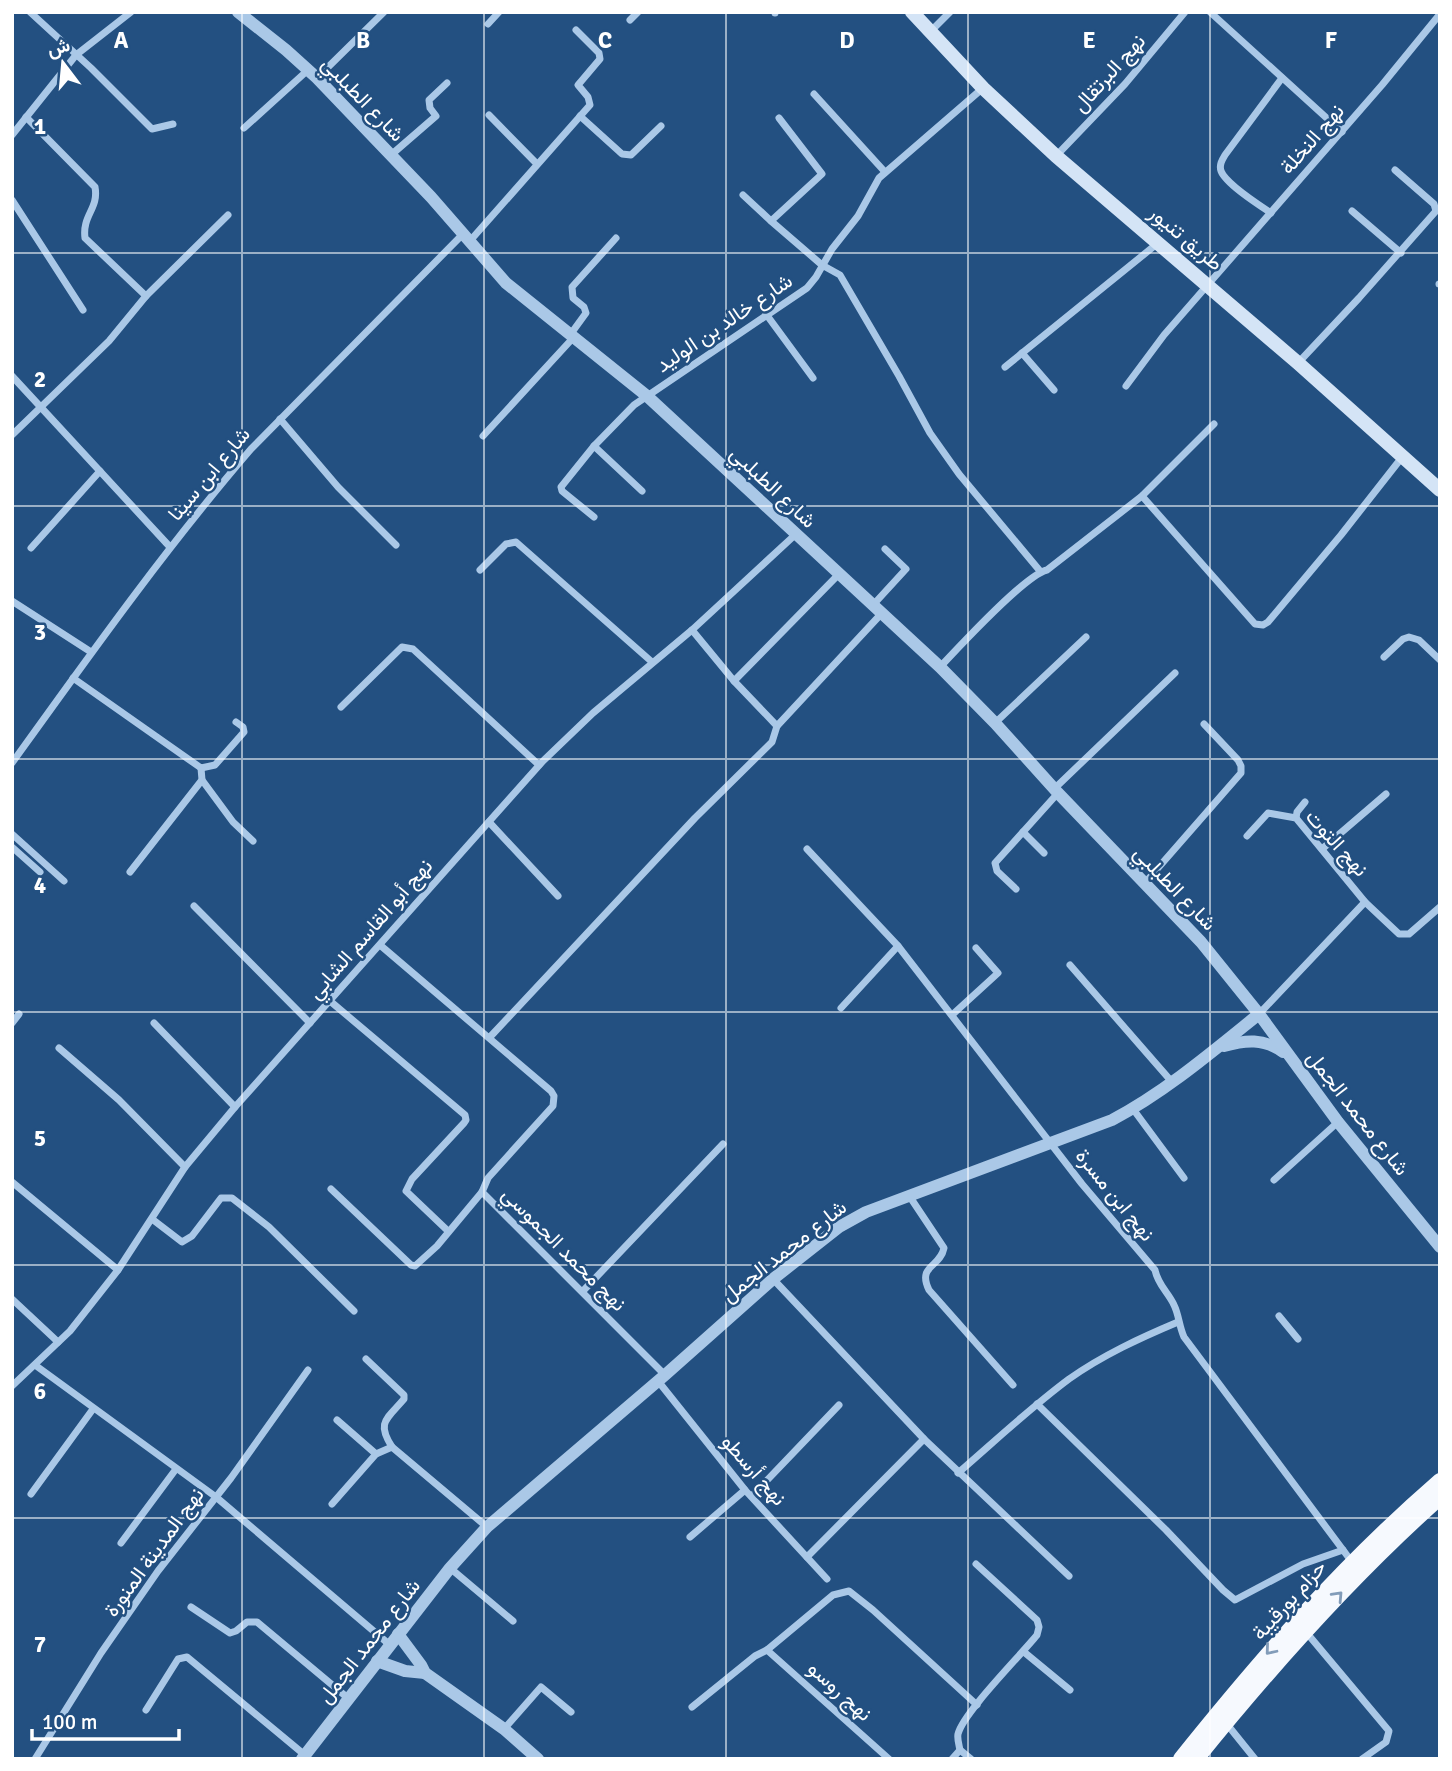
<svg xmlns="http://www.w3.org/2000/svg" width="1452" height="1771" font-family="Signika,Vazirmatn,sans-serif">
	<rect width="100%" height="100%" fill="#235081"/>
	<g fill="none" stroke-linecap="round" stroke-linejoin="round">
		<g stroke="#aac8e7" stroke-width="7">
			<polyline points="30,12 91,68 152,129 173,124"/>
			<polyline points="1210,12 1342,132"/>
			<polyline points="775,13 775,12"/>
			<polyline points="630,20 638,12"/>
			<polyline points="488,24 499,12"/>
			<polyline points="931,31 950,12"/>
			<polyline points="317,78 384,12"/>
			<polyline points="814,94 885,172"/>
			<polyline points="489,115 537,164"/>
			<polyline points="580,116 622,154 631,155 661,126"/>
			<path d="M 26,117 L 95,187 C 99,209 82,215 85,238 L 146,296"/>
			<polyline points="779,118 822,174 771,221 822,265 840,275 899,376 930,433 959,474 1040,571"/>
			<polyline points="244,128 308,70"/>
			<polyline points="12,135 76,55 131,12"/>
			<polyline points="391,155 436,116 430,108 429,100 447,83"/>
			<polyline points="1056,156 1125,84 1185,12"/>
			<polyline points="743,195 771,221"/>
			<polyline points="12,200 83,310"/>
			<polyline points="1352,211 1401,253"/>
			<path d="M 1271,213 C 1259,205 1226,184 1221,171 C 1219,165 1222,160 1225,155 L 1282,78"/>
			<polyline points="469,242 590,105 588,97 578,85 600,59 599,53 576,30"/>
			<polyline points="1439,284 1440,284"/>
			<polyline points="766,314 813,378"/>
			<polyline points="570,335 586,313 584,307 573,298 572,287 616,238"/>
			<polyline points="1022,353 1054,390"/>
			<polyline points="1298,363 1359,298 1436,211 1434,204 1395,170"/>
			<polyline points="1005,367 1158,243"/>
			<polyline points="12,376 170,547"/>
			<polyline points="1126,386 1164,335 1382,85 1440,14"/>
			<polyline points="280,419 338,487 396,545"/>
			<polyline points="12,435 109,341 146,296 228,215"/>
			<polyline points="483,436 573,338"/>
			<polyline points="594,446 642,491"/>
			<polyline points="1142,496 1255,624 1263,625 1268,622 1341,535 1403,456"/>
			<polyline points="594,517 562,491 561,487 594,446 634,405 807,288 816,277 832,249 858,216 879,178 983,88"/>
			<polyline points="31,548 100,471"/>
			<polyline points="480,570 506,544 516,542 652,662"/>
			<polyline points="12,601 91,652"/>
			<polyline points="873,605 906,569 885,549"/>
			<polyline points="692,630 734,681 777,726"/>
			<polyline points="1384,657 1403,639 1409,637 1419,640 1440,660"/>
			<path d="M 940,667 C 959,647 1025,575 1047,570 L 1142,496 L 1214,424"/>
			<polyline points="73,678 201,768 215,765 244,732 243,727 236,722"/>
			<polyline points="734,681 839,574"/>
			<polyline points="341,707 402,647 413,649 539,765"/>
			<polyline points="995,723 1086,637"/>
			<path d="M 12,763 C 89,656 165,549 251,449 L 463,234"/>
			<polyline points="202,780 233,822 253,841"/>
			<polyline points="1054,789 1175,673"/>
			<polyline points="1296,818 1297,812 1305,802"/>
			<polyline points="489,822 558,896"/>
			<polyline points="1023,832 1044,853"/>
			<polyline points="12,834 64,881"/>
			<polyline points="1247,836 1268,813 1296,818 1365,902 1399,934 1409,934 1440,907"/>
			<polyline points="12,847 40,872"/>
			<path d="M 807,849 L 898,946 L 1082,1184 L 1155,1270 C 1158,1285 1168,1292 1174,1305 C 1179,1315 1179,1326 1184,1337 L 1352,1562"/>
			<polyline points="1322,849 1386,794"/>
			<polyline points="130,872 202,780 201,768"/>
			<polyline points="1144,884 1241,773 1241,766 1238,760 1204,724"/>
			<polyline points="1016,889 997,871 995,863 1058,793"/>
			<polyline points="194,906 310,1023"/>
			<polyline points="380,945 551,1091 554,1096 553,1106 488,1178 482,1192"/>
			<polyline points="1070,965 1172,1082"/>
			<polyline points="330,1001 465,1115 466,1120 464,1123 412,1179 406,1191 448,1231"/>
			<polyline points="841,1008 898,946"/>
			<polyline points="1259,1014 1365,902"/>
			<polyline points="952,1015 998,973 976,948"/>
			<polyline points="12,1023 19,1014"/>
			<polyline points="154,1023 235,1107"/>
			<polyline points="490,1037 695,818 772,742 777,726 882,613"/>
			<polyline points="59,1048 119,1100 185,1167"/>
			<polyline points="1133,1109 1184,1178"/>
			<polyline points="1274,1180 1338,1122"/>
			<polyline points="12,1182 118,1270"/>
			<polyline points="331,1189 411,1265 415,1266 437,1246 482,1192 665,1375"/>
			<path d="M 910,1197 L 944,1248 C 940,1268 917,1265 929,1290 L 1013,1385"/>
			<polyline points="152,1219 182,1242 192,1236 221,1198 232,1198 269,1227 354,1311"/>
			<polyline points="773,1279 924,1439 1069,1576"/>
			<polyline points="583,1291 723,1144"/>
			<polyline points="12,1299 58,1342"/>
			<polyline points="1279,1316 1298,1339"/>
			<path d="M 366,1359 L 404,1395 L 404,1399 C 387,1419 376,1422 392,1447"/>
			<polyline points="35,1365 216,1497 390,1645"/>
			<polyline points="658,1381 745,1490 827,1579"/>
			<polyline points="12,1386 70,1331 118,1270 185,1167 235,1107 543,761 593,713 692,630 796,534"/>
			<polyline points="1037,1404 1166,1530 1223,1590 1235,1600 1303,1564 1343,1550"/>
			<polyline points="337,1420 376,1454"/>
			<path d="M 958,1473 C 995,1441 1030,1408 1069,1379 C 1103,1355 1140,1338 1178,1322"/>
			<polyline points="31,1494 93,1409"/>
			<polyline points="752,1496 839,1405"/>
			<polyline points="332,1504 376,1454 392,1447 487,1527"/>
			<polyline points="690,1537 745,1490"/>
			<polyline points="121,1543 176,1469"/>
			<polyline points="807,1557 924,1439"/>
			<polyline points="450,1568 513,1621"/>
			<polyline points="191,1607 230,1633 236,1631 247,1622 257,1622 349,1699"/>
			<polyline points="1306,1632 1389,1731 1386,1742 1362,1759"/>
			<polyline points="767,1650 889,1759"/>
			<polyline points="1024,1652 1070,1690"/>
			<polyline points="692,1707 755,1656 767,1650 833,1595 849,1591 873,1610 977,1705"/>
			<polyline points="146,1710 178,1659 187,1657 306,1756"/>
			<polyline points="1226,1723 1255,1759"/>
			<polyline points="504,1729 541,1687 571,1712"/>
			<polyline points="960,1750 971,1759"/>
			<polyline points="35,1759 101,1653 158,1571 231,1478 308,1370"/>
			<path d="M 952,1759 L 960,1750 C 959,1745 957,1739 958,1734 C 963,1713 1021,1655 1037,1635 L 1039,1627 L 1037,1620 L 976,1564"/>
		</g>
		<g stroke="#aac8e7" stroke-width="12">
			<polyline points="238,12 286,50 317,78 431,197 506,283 647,396 940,667 995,723 1058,793 1201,942 1259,1014"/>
			<path d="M 1224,1046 C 1245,1040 1264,1038 1283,1052"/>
			<polyline points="398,1634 421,1665 425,1673 504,1729 538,1759"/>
			<polyline points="377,1661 405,1671 425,1673"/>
			<path d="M 302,1759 L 450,1568 L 487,1527 L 665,1375 L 773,1279 L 839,1227 L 866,1212 L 1112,1120 C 1165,1092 1212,1052 1259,1014 L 1338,1122 L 1440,1247"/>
		</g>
		<polyline stroke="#d4e4f6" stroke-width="14" points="912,12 983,88 1056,156 1298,363 1440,490"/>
		<g stroke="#f6f9fe" stroke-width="16">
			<path d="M 1181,1759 C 1262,1658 1342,1566 1440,1481"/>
			<path d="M 1196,1759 C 1271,1666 1351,1576 1440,1497"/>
		</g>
	</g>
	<defs><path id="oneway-chevron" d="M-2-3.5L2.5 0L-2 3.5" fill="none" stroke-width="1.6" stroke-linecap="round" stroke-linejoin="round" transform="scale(1.75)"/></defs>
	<g stroke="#829cb9">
		<use href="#oneway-chevron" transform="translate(1338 1596) rotate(-47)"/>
		<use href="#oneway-chevron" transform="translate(1270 1650) rotate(130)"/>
	</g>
	<path fill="none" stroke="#fff" stroke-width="2" stroke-opacity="0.55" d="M 242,12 L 242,1759M 484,12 L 484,1759M 726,12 L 726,1759M 968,12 L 968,1759M 1210,12 L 1210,1759M 12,253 L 1440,253M 12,506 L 1440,506M 12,759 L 1440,759M 12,1012 L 1440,1012M 12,1265 L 1440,1265M 12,1518 L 1440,1518"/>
	<g text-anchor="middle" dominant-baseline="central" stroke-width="5" stroke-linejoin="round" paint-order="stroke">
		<g font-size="21" fill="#fff" stroke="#235081">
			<text transform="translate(1109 73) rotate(-48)">نهج البرتقال</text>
			<text transform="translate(363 99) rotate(46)">شارع الطبلبي</text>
			<text transform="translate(1312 139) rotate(-49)">نهج النخلة</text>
			<text transform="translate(1186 238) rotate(40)">طريق تنيور</text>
			<text transform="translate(724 323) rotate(-34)">شارع خالد بن الوليد</text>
			<text transform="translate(209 474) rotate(-50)">شارع ابن سينا</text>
			<text transform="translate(773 487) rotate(43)">شارع الطبلبي</text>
			<text transform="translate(1337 843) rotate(48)">نهج التوت</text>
			<text transform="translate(1175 888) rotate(46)">شارع الطبلبي</text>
			<text transform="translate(370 929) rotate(-49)">نهج أبو القاسم الشابي</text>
			<text transform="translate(1358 1113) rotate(52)">شارع محمد الجمل</text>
			<text transform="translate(1115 1195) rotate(51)">نهج ابن مسرة</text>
			<text transform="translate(564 1249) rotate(45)">نهج محمد الجموسي</text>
			<text transform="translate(784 1251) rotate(-38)">شارع محمد الجمل</text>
			<text transform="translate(754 1470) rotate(49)">نهج أرسطو</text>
			<text transform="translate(154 1552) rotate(-54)">نهج المدينة المنورة</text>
			<text transform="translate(1289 1600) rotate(-48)">حزام بورقيبة</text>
			<text transform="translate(369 1641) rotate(-52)">شارع محمد الجمل</text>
			<text transform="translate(840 1691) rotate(42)">نهج روسو</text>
		</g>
	</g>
	<g font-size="23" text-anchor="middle" font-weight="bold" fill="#fff" stroke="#235081" stroke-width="5" stroke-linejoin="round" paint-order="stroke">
		<text x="121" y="48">A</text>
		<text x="363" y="48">B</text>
		<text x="605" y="48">C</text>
		<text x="847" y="48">D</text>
		<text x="1089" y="48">E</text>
		<text x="1331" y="48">F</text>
		<text x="40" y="134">1</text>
		<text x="40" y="387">2</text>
		<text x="40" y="640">3</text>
		<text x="40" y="893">4</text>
		<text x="40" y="1146">5</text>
		<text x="40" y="1399">6</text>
		<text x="40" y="1652">7</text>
	</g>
	<rect width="1452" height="1771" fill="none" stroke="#ffffff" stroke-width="28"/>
	<g transform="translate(63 63) rotate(344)" stroke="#235081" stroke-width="5" paint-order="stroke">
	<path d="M0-5L12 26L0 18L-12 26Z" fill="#ffffff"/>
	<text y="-10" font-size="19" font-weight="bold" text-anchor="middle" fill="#ffffff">ش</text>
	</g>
	<path d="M32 1729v10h147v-10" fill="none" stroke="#ffffff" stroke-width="3.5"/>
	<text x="42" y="1729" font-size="21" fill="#ffffff" stroke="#235081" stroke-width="5" paint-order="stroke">100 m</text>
</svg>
